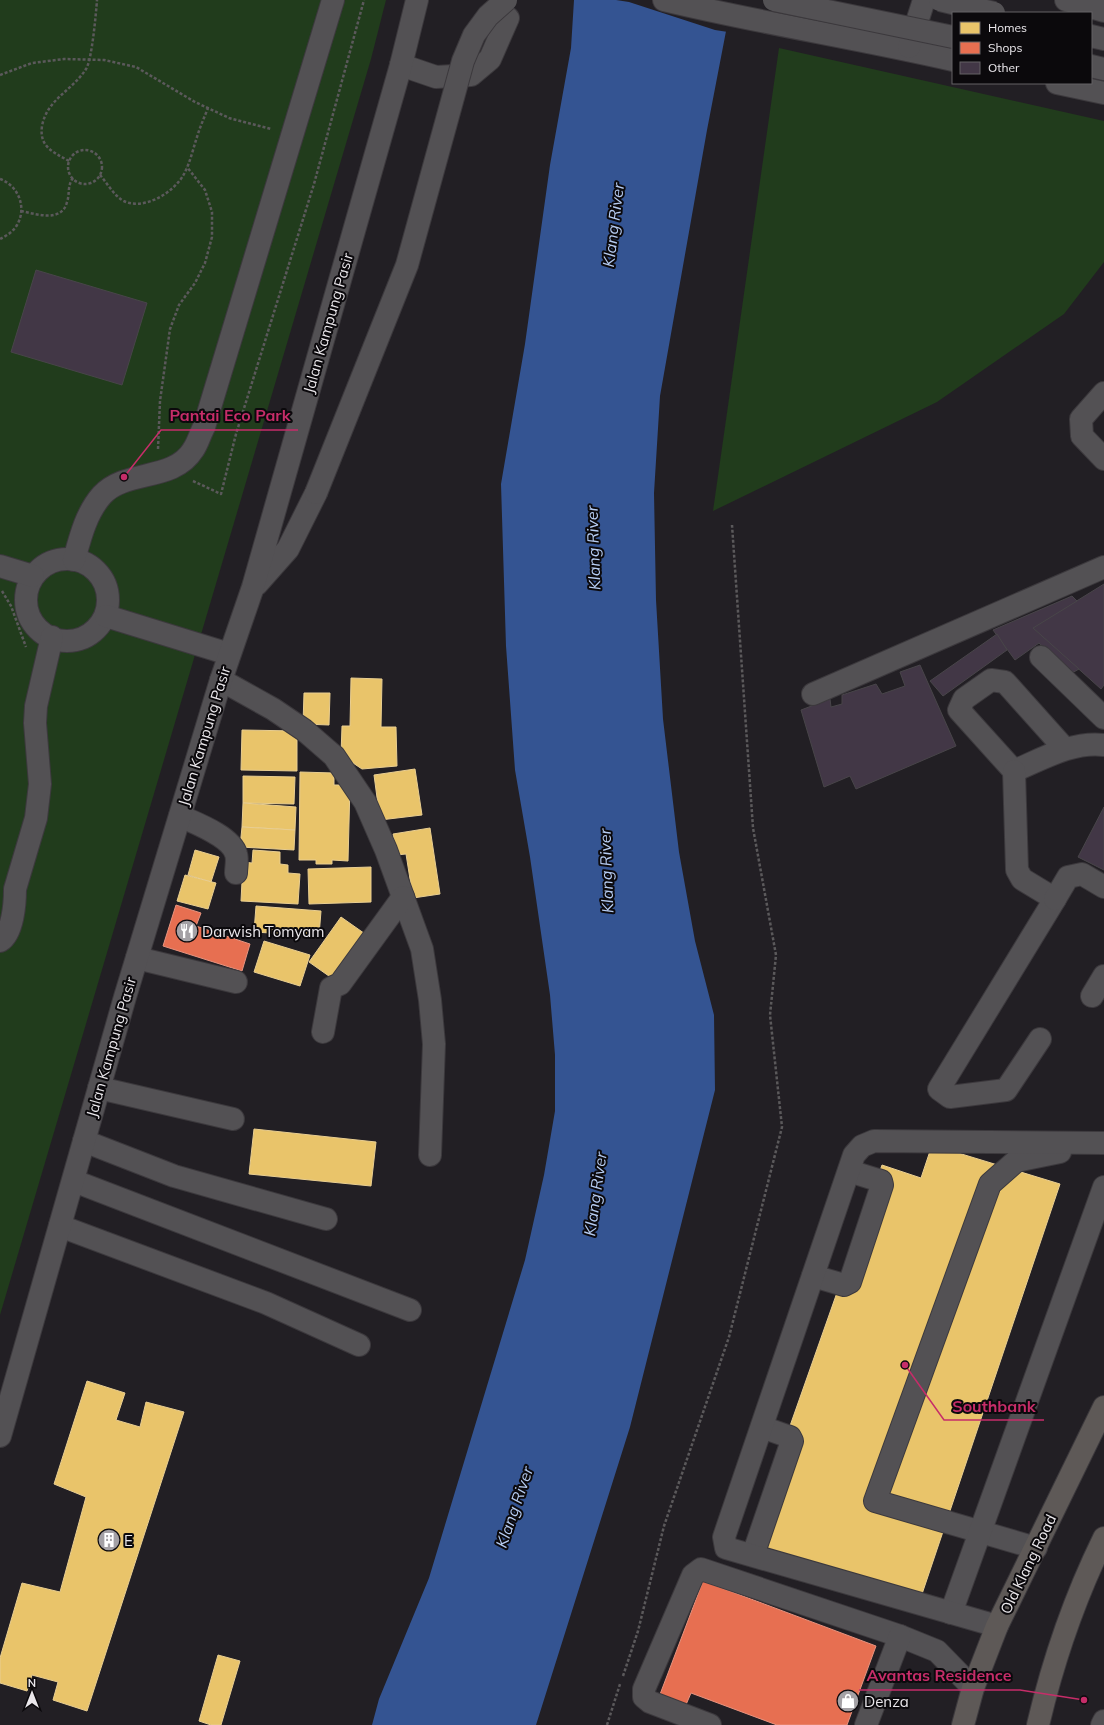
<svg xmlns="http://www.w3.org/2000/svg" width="1104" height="1725" font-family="Mulish,sans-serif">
	<rect width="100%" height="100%" fill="#221f24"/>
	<g fill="#213c1c">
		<polygon points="0,0 386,0 371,59 0,1315"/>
		<polygon points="779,48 1104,121 1104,262 1064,314 937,402 713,511"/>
	</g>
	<polygon fill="#345492" points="574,0 732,0 707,130 660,396 654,493 656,600 663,719 679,852 695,941 714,1015 715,1090 630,1427 536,1725 372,1725 379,1699 429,1578 525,1260 544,1175 555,1111 555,1055 550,995 530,857 515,770 506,646 501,484 525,344 550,165 571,48"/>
	<polygon fill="#221f24" points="616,0 734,0 728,32 715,30 629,2"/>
	<g fill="#e9c46a" stroke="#e9ce91">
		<polygon points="351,678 382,679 381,727 396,727 397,766 362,769 341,755 342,726 350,726"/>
		<polygon points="304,693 330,693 329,725 303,724"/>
		<polygon points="242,730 297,731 297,771 241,770"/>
		<polygon points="415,769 422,815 380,820 374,775"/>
		<polygon points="300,772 334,773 334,785 350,785 348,861 332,860 332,864 316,864 316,860 299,860"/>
		<polygon points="243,776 295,777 294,804 243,803"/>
		<polygon points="243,803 296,807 295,830 242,827"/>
		<polygon points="242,827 295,830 294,850 240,847"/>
		<polygon points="430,828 440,894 413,898 406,854 396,855 393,834"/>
		<polygon points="195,850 219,857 211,882 188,875"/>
		<polygon points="253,850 280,852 280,864 288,865 288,873 300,874 298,904 241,901 243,862 252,863"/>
		<polygon points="371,867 371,902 309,904 308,869"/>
		<polygon points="185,875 216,883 208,909 177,901"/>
		<polygon points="256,906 321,911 319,936 254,932"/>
		<polygon points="341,917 368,936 336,981 309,962"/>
		<polygon points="264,941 310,955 300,986 254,972"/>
		<polygon points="254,1129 376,1142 371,1186 249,1174"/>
		<polygon points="932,1145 1060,1184 921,1597 748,1545 882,1165 921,1178"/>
		<polygon points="87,1381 125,1393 116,1420 140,1427 146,1402 184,1412 87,1711 53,1700 58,1682 32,1675 27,1691 0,1683 0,1658 22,1583 60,1592 86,1497 54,1484"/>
		<polygon points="218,1655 240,1661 221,1725 211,1725 199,1721"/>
	</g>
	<g fill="#e76f51" stroke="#e8937f">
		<polygon points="176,905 201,913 196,926 250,944 242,971 163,946"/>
		<polygon points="703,1581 876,1646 847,1725 777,1725 691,1693 685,1707 659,1697"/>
	</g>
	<g fill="#423746" stroke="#484549">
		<polygon points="36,270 147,303 122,385 11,352"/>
		<polygon points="1104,584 1104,685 1101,689 1033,628"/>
		<polygon points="1072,596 1077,601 1033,628 1079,669 1072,673 1039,643 1015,660 993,630"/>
		<polygon points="997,634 1007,650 943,696 930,681"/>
		<polygon points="920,665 956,746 856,789 850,776 824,787 801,710 830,699 831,707 842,704 842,695 876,684 882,694 905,686 900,672"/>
		<polygon points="1104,807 1104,870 1078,857"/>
	</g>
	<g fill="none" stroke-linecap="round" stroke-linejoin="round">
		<g stroke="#3c393d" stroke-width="24">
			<g id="minor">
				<path d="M 664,0 C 760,23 857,38 953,60"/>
				<polyline points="1066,0 1104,11"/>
				<polyline points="1091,36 1104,39"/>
				<polyline points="909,47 924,0"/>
				<polyline points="401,65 436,77 471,75 490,59 508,18"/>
				<polyline points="1091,66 1104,69"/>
				<polyline points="1057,83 1104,93"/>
				<polyline points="1104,393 1081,419 1082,436 1104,459"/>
				<circle cx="67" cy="600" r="41"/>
				<path d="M 74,560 C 80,538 86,513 102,495 C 126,469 173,482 193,450 C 198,443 200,434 204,427 L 333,0"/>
				<polyline points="0,566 33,576"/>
				<polyline points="257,584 288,549 316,493"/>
				<polyline points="106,616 229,654"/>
				<polyline points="1041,657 1104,718"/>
				<polyline points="221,680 273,709 304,730 334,756 365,802 386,850 422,949 430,1000 434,1044 430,1155"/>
				<polyline points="813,694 1104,567"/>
				<path d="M 1065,749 L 1005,682 L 991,680 L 964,699 L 959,710 L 1014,771 C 1042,759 1073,741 1104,745"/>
				<polyline points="1014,771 1017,870 1022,879 1055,899 939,1089 950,1097 1006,1090 1040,1039"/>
				<path d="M 180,816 C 195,823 231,836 236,854 C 238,860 236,867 236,873"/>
				<polyline points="1055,899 1068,877 1082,874 1104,887"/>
				<path d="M 0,941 C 13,933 15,903 15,889 L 36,818 L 40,784 L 35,723 L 36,706 L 52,637"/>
				<polyline points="137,958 236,982"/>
				<polyline points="1092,996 1104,976"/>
				<polyline points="323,1032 331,988 340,984 403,897"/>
				<polyline points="99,1088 233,1119"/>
				<polyline points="84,1141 174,1176 326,1219"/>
				<polyline points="74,1181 410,1310"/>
				<polyline points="60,1226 266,1303 359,1345"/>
				<polyline points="813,1276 844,1285 850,1282 882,1185 881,1181 849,1171"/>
				<polyline points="0,1436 125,997 221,680 253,587 401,65 417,0"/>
				<polyline points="1036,1548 875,1501 990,1184 1016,1161 1060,1152"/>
				<polyline points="753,1555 792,1441 790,1437 762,1427"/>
				<polyline points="951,1613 1104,1187"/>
				<polyline points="997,1626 726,1548 724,1537 854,1155 862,1146 874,1141 1104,1143"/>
				<polyline points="710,1725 650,1702 644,1697 644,1689 693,1575 701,1569 900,1636 937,1651 973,1688"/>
				<polyline points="866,1725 900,1636"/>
				<polyline points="1102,1725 1104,1721"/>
			</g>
		</g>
		<g stroke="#3c393d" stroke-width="24">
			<g id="major">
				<polyline points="963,1725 973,1688 997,1626 1104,1407"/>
				<path d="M 1038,1725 C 1053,1661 1075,1597 1104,1538"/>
			</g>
		</g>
		<g stroke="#5b595b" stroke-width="2.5" stroke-dasharray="3 2" stroke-linecap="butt">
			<polyline points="0,75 32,63 64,59 104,60 136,67 195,102 229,118 271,129"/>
			<circle cx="85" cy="167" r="17"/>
			<path d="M 69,161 C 53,152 39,147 42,126 C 47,99 72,91 86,69 C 92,60 96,13 97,0"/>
			<path d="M 100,175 C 107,183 113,194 122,200 C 142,212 174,193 184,174 C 190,163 193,149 197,137 C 200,127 204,118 208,108"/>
			<path d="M 0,179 C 19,186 27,208 17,225 C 13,232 6,236 0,239"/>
			<path d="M 21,211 C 36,214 62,223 67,202 C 70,194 67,186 73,178"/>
			<polyline points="158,449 160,401 170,329 179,305 195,283 205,263 212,237 212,212 205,190 187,167"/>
			<polyline points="193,481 221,494 236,434 314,184 364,0"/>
			<polyline points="2,591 11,606 26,647"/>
			<polyline points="623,1676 638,1631 664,1526 729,1337 782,1127 770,1015 776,955 753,828 732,525"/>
			<polyline points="607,1725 620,1684"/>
		</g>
		<use href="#minor" stroke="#535154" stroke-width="22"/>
		<use href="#major" stroke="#5e5957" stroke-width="22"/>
		<g stroke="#3c393d" stroke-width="24" stroke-linecap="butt">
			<g id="minor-bridge">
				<polyline points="774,0 953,37"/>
				<polyline points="940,0 994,13"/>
				<polyline points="316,493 407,265 463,61 474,35 488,16 506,0"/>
			</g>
		</g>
		<use href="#minor-bridge" stroke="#535154" stroke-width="22"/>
	</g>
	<defs>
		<g id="restaurant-disc" transform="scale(1.15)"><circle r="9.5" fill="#a4a1a5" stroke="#0b090c"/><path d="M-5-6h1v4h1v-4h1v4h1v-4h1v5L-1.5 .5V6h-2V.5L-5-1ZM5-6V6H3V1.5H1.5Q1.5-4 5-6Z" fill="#fff"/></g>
		<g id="building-disc" transform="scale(1.15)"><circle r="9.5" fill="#a4a1a5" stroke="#0b090c"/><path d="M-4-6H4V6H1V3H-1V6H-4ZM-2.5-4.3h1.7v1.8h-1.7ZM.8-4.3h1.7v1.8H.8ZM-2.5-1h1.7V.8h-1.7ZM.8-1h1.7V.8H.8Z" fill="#fff"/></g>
		<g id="shop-disc" transform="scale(1.15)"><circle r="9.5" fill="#a4a1a5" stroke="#0b090c"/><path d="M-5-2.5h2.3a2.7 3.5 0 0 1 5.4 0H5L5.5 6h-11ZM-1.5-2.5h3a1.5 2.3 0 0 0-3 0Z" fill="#fff"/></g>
	</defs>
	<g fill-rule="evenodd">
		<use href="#restaurant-disc" x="187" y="931"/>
		<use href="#building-disc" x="109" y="1540"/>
		<use href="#shop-disc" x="848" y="1701"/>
	</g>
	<g text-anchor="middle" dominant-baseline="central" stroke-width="4" stroke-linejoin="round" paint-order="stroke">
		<g font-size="15" fill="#eae7eb" stroke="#0b090c">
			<text transform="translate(328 323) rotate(-74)">Jalan Kampung Pasir</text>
			<text transform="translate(204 736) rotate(-73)">Jalan Kampung Pasir</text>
			<text transform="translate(111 1047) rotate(-74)">Jalan Kampung Pasir</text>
			<text transform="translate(1028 1564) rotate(-64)">Old Klang Road</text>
		</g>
		<g font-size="15" fill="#eae7eb" stroke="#0b090c" text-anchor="start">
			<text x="202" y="931">Darwish Tomyam</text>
			<text x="124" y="1540">E</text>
			<text x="864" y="1701">Denza</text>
		</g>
		<g font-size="16" font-style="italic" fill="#b6ccf2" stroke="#0b090c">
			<text transform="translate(613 225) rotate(-83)">Klang River</text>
			<text transform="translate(593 548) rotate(-92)">Klang River</text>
			<text transform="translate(606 871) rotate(-92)">Klang River</text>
			<text transform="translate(595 1194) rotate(-82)">Klang River</text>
			<text transform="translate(514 1507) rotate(-71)">Klang River</text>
		</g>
	</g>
	<path fill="none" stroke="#c62d69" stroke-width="1.5" d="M124 477L161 430H298M905 1365L944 1420H1044M1084 1700L1020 1690H859"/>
	<g fill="#c62d69" stroke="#0b090c" stroke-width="1.5">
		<circle cx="124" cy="477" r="4"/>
		<circle cx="905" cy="1365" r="4"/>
		<circle cx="1084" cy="1700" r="4"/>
	</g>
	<g font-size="16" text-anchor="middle" font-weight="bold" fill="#c62d69" stroke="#0b090c" stroke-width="4" stroke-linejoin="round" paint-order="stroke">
		<text x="230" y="421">Pantai Eco Park</text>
		<text x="994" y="1412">Southbank</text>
		<text x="939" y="1681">Avantas Residence</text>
	</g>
	<rect x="952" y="12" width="140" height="72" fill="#0b090c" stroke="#646265"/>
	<rect x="960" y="22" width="20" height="12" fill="#e9c46a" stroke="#646265"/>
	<text x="988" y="32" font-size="12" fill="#eae7eb">Homes</text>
	<rect x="960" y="42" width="20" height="12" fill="#e76f51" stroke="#646265"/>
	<text x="988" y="52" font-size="12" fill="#eae7eb">Shops</text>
	<rect x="960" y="62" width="20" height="12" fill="#423746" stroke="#646265"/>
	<text x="988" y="72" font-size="12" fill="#eae7eb">Other</text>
	<g transform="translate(32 1693)" stroke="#0b090c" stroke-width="3" paint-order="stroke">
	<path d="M0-3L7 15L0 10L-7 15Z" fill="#eae7eb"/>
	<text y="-6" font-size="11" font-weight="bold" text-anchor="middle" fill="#eae7eb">N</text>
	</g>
</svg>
